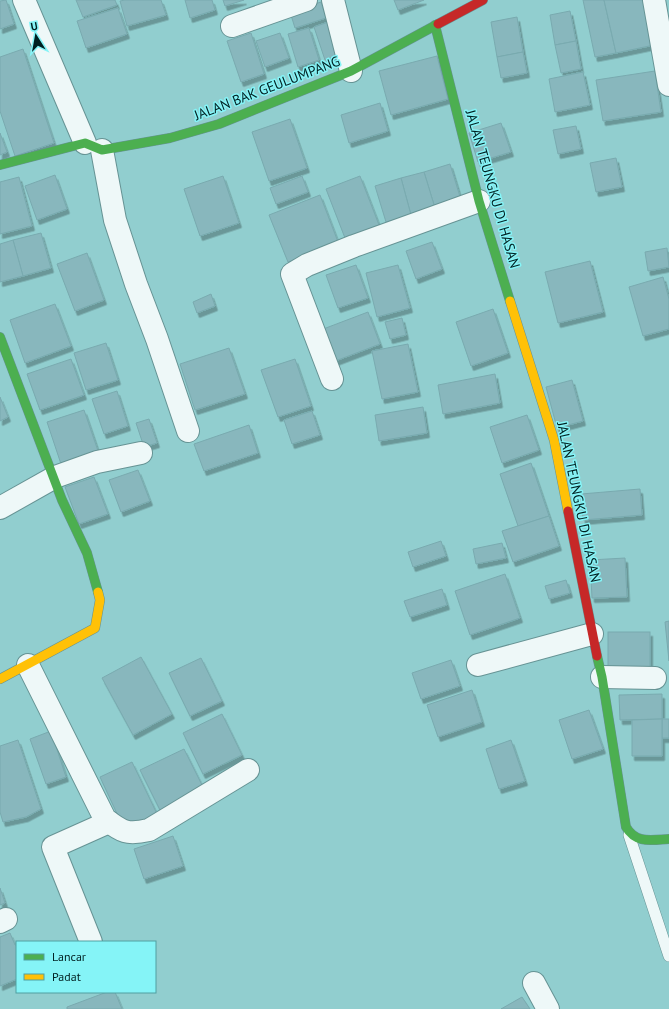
<svg xmlns="http://www.w3.org/2000/svg" width="669" height="1009" font-family="'PT Sans',sans-serif">
	<defs>
		<filter id="shadow"><feDropShadow dx="2.5" dy="4.5" stdDeviation="0" flood-color="#0004"/></filter>
	</defs>
	<rect width="100%" height="100%" fill="#91cecf"/>
	<g fill="#88b7bd" stroke="#79aaaf" filter="url(#shadow)">
		<polygon points="6,0 14,24 0,29 0,1"/>
		<polygon points="76,0 115,0 117,5 83,17"/>
		<polygon points="125,0 161,0 166,15 127,26 120,1"/>
		<polygon points="185,0 212,0 215,10 190,18"/>
		<polygon points="223,0 244,0 225,6"/>
		<polygon points="394,0 424,0 398,10"/>
		<polygon points="583,0 604,0 616,53 595,57"/>
		<polygon points="604,0 645,0 654,45 616,53"/>
		<polygon points="321,2 326,18 295,28 290,12"/>
		<polygon points="118,8 127,34 86,48 77,21"/>
		<polygon points="570,11 576,41 555,45 550,15"/>
		<polygon points="517,17 523,52 497,57 491,22"/>
		<polygon points="334,20 345,53 325,60 314,27"/>
		<polygon points="309,28 319,60 298,67 288,34"/>
		<polygon points="251,33 264,74 241,82 227,41"/>
		<polygon points="280,33 289,58 265,67 256,41"/>
		<polygon points="576,41 581,69 561,73 555,45"/>
		<polygon points="23,49 54,143 15,156 0,111 0,57"/>
		<polygon points="523,52 527,73 501,78 497,57"/>
		<polygon points="437,56 448,99 391,115 379,71"/>
		<polygon points="655,71 661,112 603,121 596,80"/>
		<polygon points="583,72 590,105 555,112 549,79"/>
		<polygon points="380,103 388,131 349,143 341,115"/>
		<polygon points="290,119 307,168 269,181 252,132"/>
		<polygon points="501,123 511,152 478,162 469,133"/>
		<polygon points="576,126 581,149 558,154 553,130"/>
		<polygon points="0,133 7,152 0,155"/>
		<polygon points="616,158 622,187 596,192 590,163"/>
		<polygon points="450,164 461,200 435,208 424,172"/>
		<polygon points="424,172 435,208 411,215 401,178"/>
		<polygon points="55,175 67,209 37,220 25,186"/>
		<polygon points="223,176 239,223 200,236 184,189"/>
		<polygon points="302,176 308,192 276,204 270,188"/>
		<polygon points="360,176 379,225 345,238 326,189"/>
		<polygon points="19,177 32,226 0,234 0,182"/>
		<polygon points="401,178 411,215 386,222 375,186"/>
		<polygon points="320,195 338,242 288,262 269,215"/>
		<polygon points="41,233 51,268 23,276 13,240"/>
		<polygon points="13,240 23,276 0,282 0,244"/>
		<polygon points="432,242 442,269 416,279 406,251"/>
		<polygon points="667,248 669,267 648,271 645,252"/>
		<polygon points="87,253 104,300 75,311 57,264"/>
		<polygon points="590,261 603,312 558,323 545,272"/>
		<polygon points="356,265 368,298 338,308 326,275"/>
		<polygon points="398,265 410,308 377,317 366,273"/>
		<polygon points="663,277 669,299 669,329 643,336 629,287"/>
		<polygon points="211,294 215,306 197,313 193,302"/>
		<polygon points="55,304 71,346 25,363 10,320"/>
		<polygon points="493,309 508,353 471,366 456,322"/>
		<polygon points="368,312 380,344 330,363 318,331"/>
		<polygon points="402,318 406,335 390,339 385,322"/>
		<polygon points="106,343 118,380 86,390 74,353"/>
		<polygon points="408,344 418,392 382,399 372,351"/>
		<polygon points="229,348 245,394 195,410 180,364"/>
		<polygon points="71,359 84,395 40,410 27,374"/>
		<polygon points="295,359 311,406 278,417 261,370"/>
		<polygon points="495,374 500,403 443,414 438,385"/>
		<polygon points="572,380 583,421 557,428 546,387"/>
		<polygon points="117,391 128,426 104,434 92,399"/>
		<polygon points="0,397 8,417 0,421"/>
		<polygon points="423,407 427,433 379,441 375,415"/>
		<polygon points="84,410 98,451 61,464 47,422"/>
		<polygon points="312,411 320,435 292,444 284,420"/>
		<polygon points="527,415 539,450 502,463 490,427"/>
		<polygon points="149,419 157,443 144,447 136,423"/>
		<polygon points="249,425 258,453 204,471 194,444"/>
		<polygon points="531,463 549,516 518,526 500,474"/>
		<polygon points="138,470 150,501 121,512 109,480"/>
		<polygon points="94,477 108,514 79,524 65,487"/>
		<polygon points="640,489 642,515 583,520 581,494"/>
		<polygon points="549,516 559,546 513,562 502,531"/>
		<polygon points="441,541 446,556 413,567 408,552"/>
		<polygon points="502,543 506,558 476,564 473,549"/>
		<polygon points="625,558 627,597 592,598 590,560"/>
		<polygon points="505,574 520,618 470,635 455,591"/>
		<polygon points="566,580 570,593 549,599 545,586"/>
		<polygon points="442,589 447,605 410,617 404,601"/>
		<polygon points="669,621 669,661 665,622"/>
		<rect x="608" y="632" width="42" height="37"/>
		<polygon points="141,657 172,714 133,735 102,678"/>
		<polygon points="201,658 222,701 190,716 169,673"/>
		<polygon points="451,660 460,686 421,699 412,673"/>
		<polygon points="472,690 482,722 438,737 427,705"/>
		<polygon points="662,694 662,719 620,720 619,695"/>
		<polygon points="589,710 603,749 572,759 559,720"/>
		<polygon points="222,714 242,755 203,774 183,733"/>
		<rect x="662" y="719" width="7" height="19"/>
		<polygon points="662,719 662,756 632,756 632,720"/>
		<polygon points="51,731 66,777 46,784 30,739"/>
		<polygon points="18,740 41,809 26,817 3,822 0,812 0,746"/>
		<polygon points="511,740 525,781 499,789 486,749"/>
		<polygon points="184,749 205,791 161,812 140,770"/>
		<polygon points="132,762 159,818 126,833 100,777"/>
		<polygon points="173,836 183,866 144,879 134,849"/>
		<polygon points="0,888 5,903 0,905"/>
		<polygon points="10,933 15,945 17,945 17,979 0,986 0,937"/>
		<polygon points="107,992 115,992 122,1009 67,1009 67,1007"/>
		<polygon points="522,997 530,1009 501,1009"/>
	</g>
	<g fill="none" stroke-linecap="round" stroke-linejoin="round">
		<g stroke="#669394" stroke-width="12">
			<polyline id="lane" points="629,835 669,956"/>
		</g>
		<g stroke="#669394" stroke-width="24">
			<g id="street">
				<polyline points="24,0 85,143"/>
				<polyline points="333,0 351,71"/>
				<polyline points="654,0 669,85"/>
				<polyline points="232,26 306,0"/>
				<polyline points="102,150 115,220 136,284 157,339 188,431"/>
				<polyline points="332,379 292,274 307,265 354,246 479,201"/>
				<polyline points="0,508 55,477 97,462 141,453"/>
				<path d="M 28,665 L 105,819 C 122,832 127,835 149,830 L 248,770"/>
				<polyline points="478,665 592,634"/>
				<polyline points="602,677 655,678"/>
				<polyline points="0,922 6,919"/>
				<polyline points="91,942 53,847 109,822"/>
				<polyline points="534,983 548,1009"/>
			</g>
		</g>
		<g stroke="#669394" stroke-width="10">
			<g id="fast">
				<polyline points="435,25 479,201 510,301"/>
				<polyline points="0,165 85,143 102,150 170,138 219,124 351,71 438,24"/>
				<polyline points="0,337 62,500 87,553 98,592"/>
				<path d="M 597,656 L 602,677 L 626,827 C 636,844 651,840 669,839"/>
			</g>
		</g>
		<g stroke="#669394" stroke-width="10">
			<g id="slow">
				<polyline points="510,301 554,440 568,511"/>
				<polyline points="0,679 95,628 100,600 98,592"/>
			</g>
		</g>
		<g stroke="#669394" stroke-width="10">
			<g id="jam">
				<polyline points="438,24 483,0"/>
				<polyline points="568,511 597,656"/>
			</g>
		</g>
		<use href="#lane" stroke="#eef8f8" stroke-width="11"/>
		<use href="#street" stroke="#eef8f8" stroke-width="22"/>
		<use href="#fast" stroke="#4caf50" stroke-width="9"/>
		<use href="#slow" stroke="#ffc107" stroke-width="9"/>
		<use href="#jam" stroke="#c62828" stroke-width="9"/>
	</g>
	<g text-anchor="middle" dominant-baseline="central" stroke-width="3" stroke-linejoin="round" paint-order="stroke">
		<g font-size="14" fill="#002021" stroke="#85f4f7">
			<text transform="translate(267 88) rotate(-21)">JALAN BAK GEULUMPANG</text>
			<text transform="translate(493 189) rotate(74)">JALAN TEUNGKU DI HASAN</text>
			<text transform="translate(579 502) rotate(78)">JALAN TEUNGKU DI HASAN</text>
		</g>
	</g>
	<rect x="16" y="941" width="140" height="52" fill="#85f4f7" stroke="#509fa1"/>
	<rect x="24" y="954" width="20" height="6" fill="#4caf50" stroke="#509fa1"/>
	<text x="52" y="961" font-size="12" fill="#002021">Lancar</text>
	<rect x="24" y="974" width="20" height="6" fill="#ffc107" stroke="#509fa1"/>
	<text x="52" y="981" font-size="12" fill="#002021">Padat</text>
	<g transform="translate(36 36) rotate(349)" stroke="#85f4f7" stroke-width="3" paint-order="stroke">
	<path d="M0-3L7 15L0 10L-7 15Z" fill="#002021"/>
	<text y="-6" font-size="11" font-weight="bold" text-anchor="middle" fill="#002021">U</text>
	</g>
</svg>
